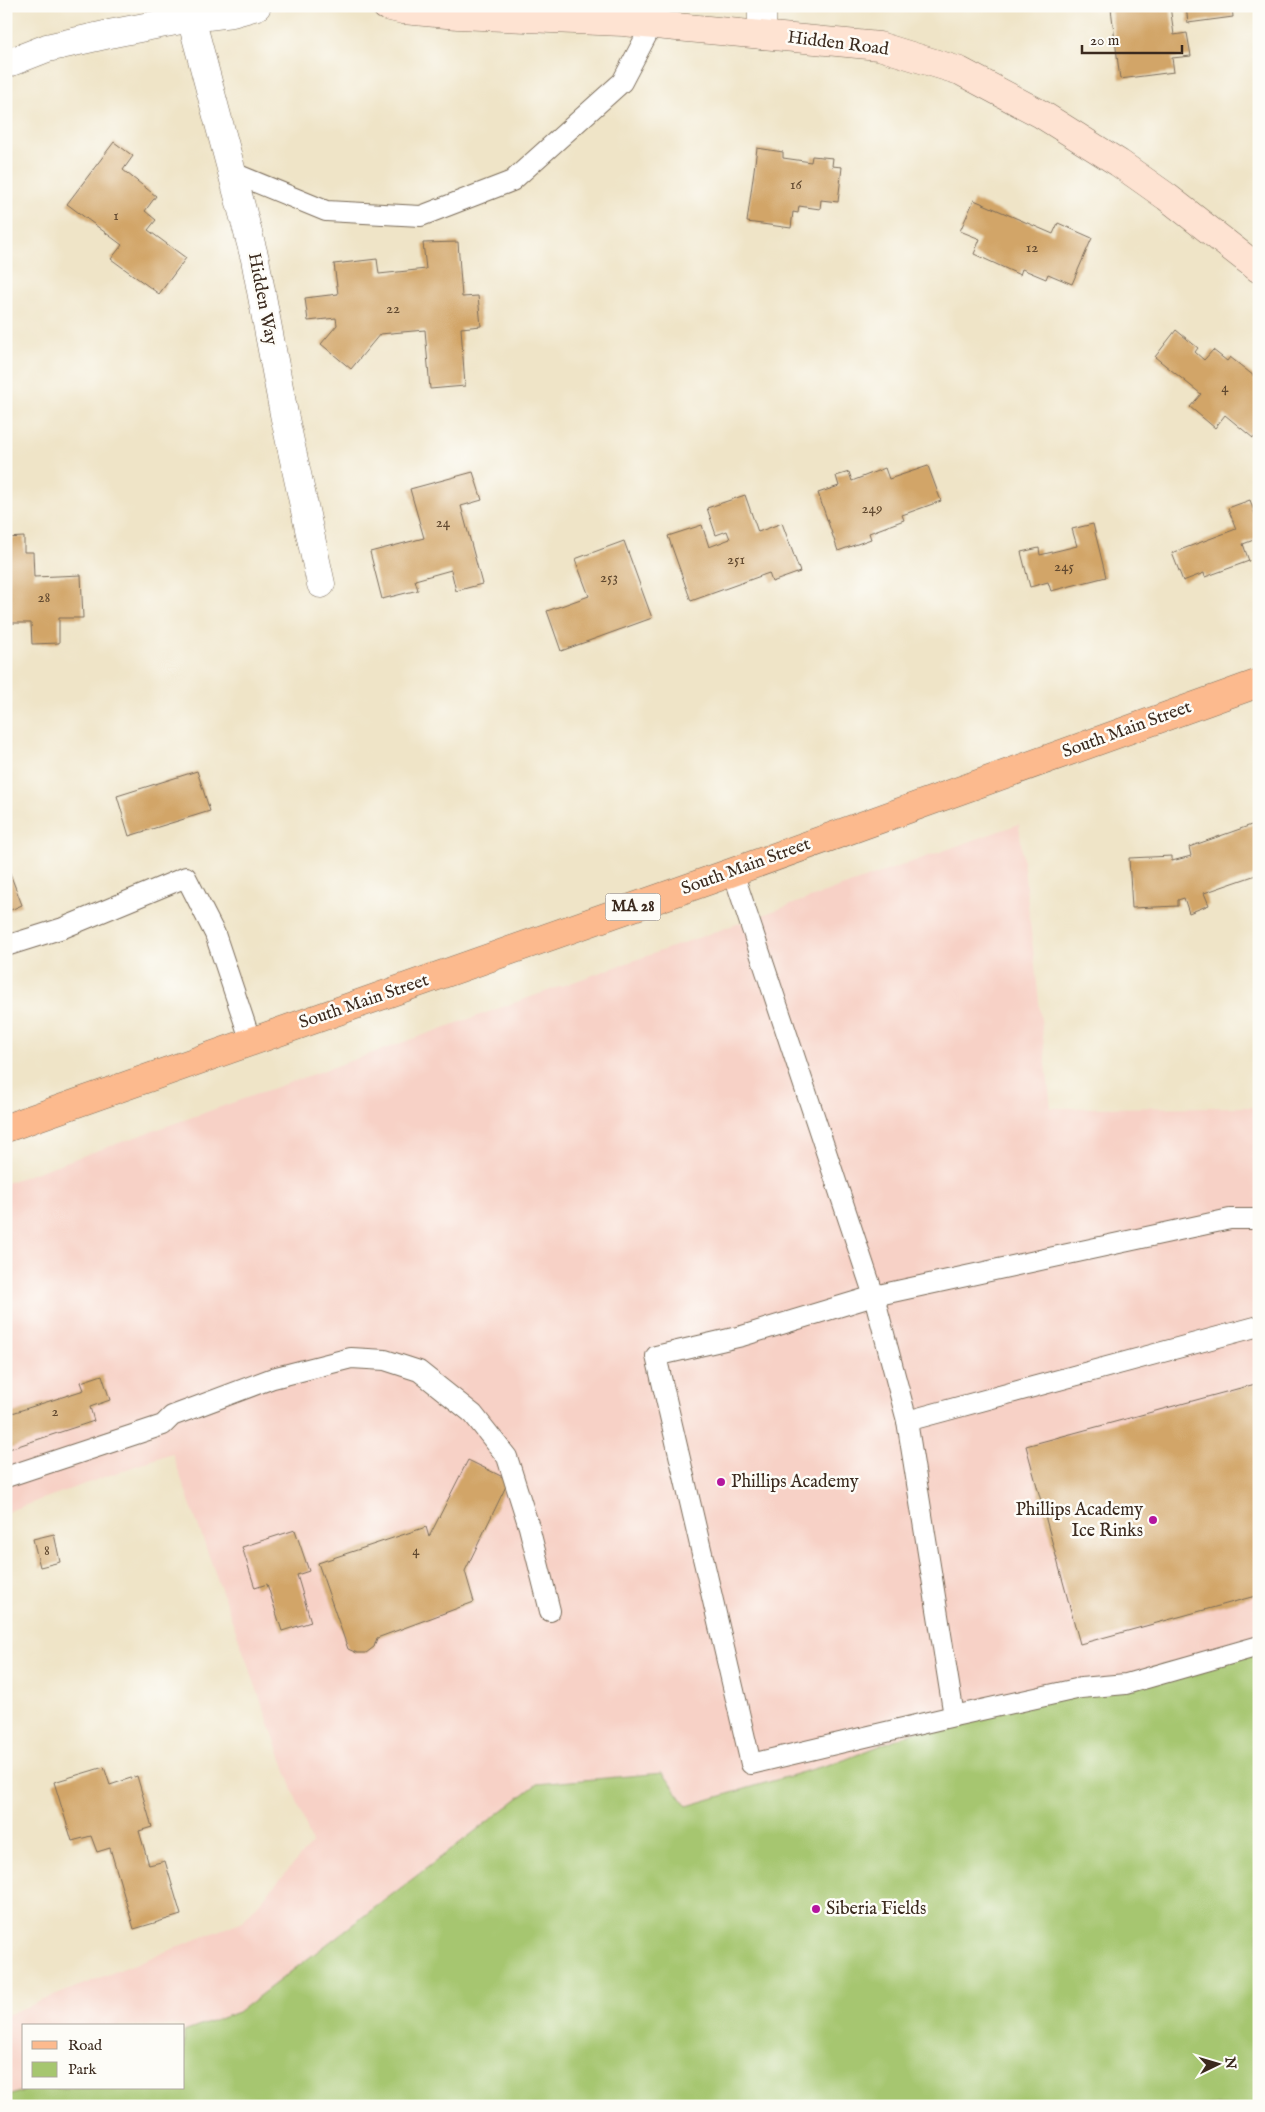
<svg xmlns="http://www.w3.org/2000/svg" width="1265" height="2112" font-family="'IM FELL English',serif">
	<rect width="100%" height="100%" fill="#fdfcf7"/>
	<filter id="ink" filterUnits="userSpaceOnUse"><feTurbulence type="fractalNoise" baseFrequency=".02" numOctaves="2"/><feDisplacementMap in="SourceGraphic" scale="10" xChannelSelector="R" yChannelSelector="G"/><feConvolveMatrix kernelMatrix="1 2 1 2 8 2 1 2 1" color-interpolation-filters="sRGB"/></filter>
	<filter id="wash" filterUnits="userSpaceOnUse"><feTurbulence type="fractalNoise" baseFrequency=".0096" numOctaves="4" result="noise"/><feDisplacementMap in="SourceGraphic" scale="20" xChannelSelector="R" yChannelSelector="G"/><feGaussianBlur stdDeviation="1.12" result="paint"/><feColorMatrix in="noise" values="0 0 0 0 0 0 0 0 0 0 0 0 0 0 0 0 0 1.4 0 .05"/><feComposite in="paint" operator="in"/></filter>
	<g filter="url(#wash)">
		<rect width="100%" height="100%" fill="#efe4c7"/>
		<path fill="#f7d1c6" fill-rule="evenodd" d="M 1019,824 L 1051,1108 L 1259,1107 L 1259,2106 L 6,2106 L 6,2015 L 243,1921 L 312,1843 L 172,1453 L 6,1512 L 6,1183 ZM 24,2026 L 184,2026 L 184,2088 L 24,2088 Z"/>
		<polygon fill="#a6c66f" stroke="#707846" points="1259,1639 1259,2106 6,2106 6,2097 30,2088 184,2088 184,2032 238,2012 537,1784 663,1773 687,1806 844,1760 954,1716 1081,1688"/>
		<g id="blocks">
			<g fill="#d2a567">
				<polygon points="1129,6 1170,6 1174,35 1187,33 1191,56 1172,58 1174,72 1120,79 1111,9"/>
				<polygon points="1186,6 1232,6 1233,17 1188,23"/>
				<polygon points="114,142 133,156 123,170 156,196 145,211 156,220 148,230 186,258 159,294 111,259 122,245 67,204"/>
				<polygon points="757,148 783,152 783,158 811,162 812,156 833,158 832,166 842,167 838,202 821,200 820,209 799,206 798,213 793,212 791,228 747,222"/>
				<polygon points="974,200 1053,234 1058,223 1092,238 1072,284 1048,274 1046,279 1022,269 1020,275 974,254 980,239 960,231"/>
				<polygon points="458,242 462,297 478,296 481,326 461,328 465,386 430,389 425,330 380,334 351,369 321,344 337,325 336,318 308,321 305,298 338,294 334,264 377,259 379,274 426,269 423,243"/>
				<polygon points="1176,330 1198,348 1195,352 1204,360 1213,350 1227,361 1230,357 1259,380 1259,433 1253,438 1225,415 1215,428 1190,407 1201,394 1155,357"/>
				<polygon points="928,466 941,501 902,515 904,520 869,533 871,539 838,551 818,493 839,486 836,476 849,472 852,481 885,468 889,479"/>
				<polygon points="473,472 482,500 461,506 482,584 456,591 451,570 415,580 418,590 382,599 370,552 424,538 410,489"/>
				<polygon points="745,495 758,532 782,523 800,572 772,582 769,573 691,601 668,536 702,525 709,547 730,539 727,531 716,535 707,508"/>
				<polygon points="1250,500 1259,525 1259,538 1243,544 1249,561 1205,577 1204,573 1183,581 1172,553 1236,529 1228,508"/>
				<polygon points="1093,524 1106,577 1051,591 1048,582 1030,587 1021,552 1039,548 1040,555 1077,546 1072,529"/>
				<polygon points="24,537 24,552 33,552 34,577 81,575 83,618 59,618 59,643 32,644 31,623 6,623 6,538"/>
				<polygon points="624,541 652,618 561,651 547,611 589,596 575,559"/>
				<polygon points="197,771 210,811 129,836 117,796"/>
				<polygon points="1257,823 1259,874 1204,893 1209,905 1189,913 1184,898 1178,900 1178,906 1132,908 1129,858 1172,856 1172,861 1191,856 1189,847"/>
				<polygon points="6,863 22,905 6,912"/>
				<polygon points="102,1375 110,1400 90,1407 94,1421 6,1450 6,1415 84,1390 81,1382"/>
				<polygon points="1259,1383 1259,1595 1080,1644 1026,1446"/>
				<polygon points="468,1460 509,1480 465,1571 474,1602 377,1638 374,1647 366,1653 357,1653 348,1649 318,1563 426,1527 429,1537"/>
				<polygon points="295,1530 309,1571 297,1575 311,1622 282,1631 267,1584 255,1588 242,1547"/>
				<polygon points="54,1534 60,1562 40,1567 33,1539"/>
				<polygon points="104,1767 110,1785 137,1776 152,1827 139,1831 149,1865 165,1861 181,1915 134,1929 110,1848 97,1852 91,1836 72,1841 54,1782"/>
			</g>
		</g>
	</g>
	<g filter="url(#ink)">
		<use href="#blocks" fill-opacity="0" stroke="#7a6b59" stroke-width="1"/>
		<g fill="none" stroke-linecap="round" stroke-linejoin="round">
			<g stroke="#7a6b59" stroke-width="22">
				<g id="lane">
					<polyline points="231,172 326,211 421,216 512,181 622,82 652,25"/>
					<polyline points="733,872 874,1296 907,1421 954,1716 1081,1688 1126,1684 1259,1646"/>
					<polyline points="6,946 63,928 186,877 215,934 251,1042"/>
					<polyline points="907,1421 1259,1326"/>
					<polyline points="6,1477 163,1425 172,1416 273,1378 351,1358 385,1360 419,1371 473,1414 507,1457 529,1527 550,1611"/>
					<polyline points="954,1716 751,1764 656,1356 742,1336 874,1296 1230,1219 1259,1219"/>
				</g>
			</g>
			<g stroke="#7a6b59" stroke-width="29">
				<g id="street">
					<polyline points="191,18 255,259 284,414 321,584"/>
					<polyline points="762,35 762,6"/>
					<polyline points="6,64 47,48 114,33 191,18 232,13 257,6"/>
				</g>
			</g>
			<g stroke="#7a6b59" stroke-width="29">
				<polyline id="secondary" points="386,6 403,10 458,15 623,22 879,46 960,71 1041,114 1119,163 1167,197 1259,269"/>
			</g>
			<g stroke="#7a6b59" stroke-width="29">
				<polyline id="primary" points="6,1128 733,872 1259,683"/>
			</g>
			<use href="#lane" stroke="#fff" stroke-width="20"/>
			<use href="#street" stroke="#fff" stroke-width="28"/>
			<use href="#secondary" stroke="#fee3d2" stroke-width="28"/>
			<use href="#primary" stroke="#fcba8e" stroke-width="28"/>
		</g>
	</g>
	<g fill="#b5179e" stroke="#fdfcf7" stroke-width="2">
		<circle cx="721" cy="1482" r="5"/>
		<circle cx="1153" cy="1520" r="5"/>
		<circle cx="816" cy="1909" r="5"/>
	</g>
	<g text-anchor="middle" dominant-baseline="central" stroke-width="5" stroke-linejoin="round" paint-order="stroke">
		<g font-size="15" fill="#614930">
			<text x="796" y="184">16</text>
			<text x="116" y="215">1</text>
			<text x="1032" y="247">12</text>
			<text x="393" y="308">22</text>
			<text x="1225" y="387">4</text>
			<text x="872" y="508">249</text>
			<text x="443" y="522">24</text>
			<text x="736" y="559">251</text>
			<text x="1064" y="566">245</text>
			<text x="609" y="577">253</text>
			<text x="44" y="597">28</text>
			<text x="55" y="1411">2</text>
			<text x="47" y="1550">8</text>
			<text x="416" y="1550">4</text>
		</g>
		<rect fill="#fdfcf7" stroke="#75695f" stroke-width="1" x="605.5" y="893.5" width="55" height="27" rx="4"/>
		<g font-size="16" font-weight="bold" fill="#3b2a1e">
			<text x="633" y="907">MA 28</text>
		</g>
		<g font-size="18" fill="#3b2a1e" stroke="#fdfcf7">
			<text transform="translate(838 44) rotate(7)">Hidden Road</text>
			<text transform="translate(262 299) rotate(79)">Hidden Way</text>
			<text transform="translate(1127 730) rotate(-20)">South Main Street</text>
			<text transform="translate(746 867) rotate(-20)">South Main Street</text>
			<text transform="translate(364 1002) rotate(-19)">South Main Street</text>
		</g>
		<g font-size="18" fill="#3b2a1e" stroke="#fdfcf7" text-anchor="start">
			<text x="731" y="1482">Phillips Academy</text>
			<text x="1143" y="1510" text-anchor="end">Phillips Academy<tspan x="1143" dy="21">Ice Rinks</tspan></text>
			<text x="826" y="1909">Siberia Fields</text>
		</g>
	</g>
	<rect width="1265" height="2112" fill="none" stroke="#fdfcf7" stroke-width="25"/>
	<rect x="22" y="2024" width="162" height="65" fill="#fdfcf7" stroke="#afa8a0"/>
	<rect x="32" y="2041" width="25" height="8" fill="#fcba8e" stroke="#afa8a0"/>
	<text x="68" y="2050" font-size="15" fill="#3b2a1e">Road</text>
	<rect x="32" y="2062" width="25" height="15" fill="#a6c66f" stroke="#afa8a0"/>
	<text x="68" y="2074" font-size="15" fill="#3b2a1e">Park</text>
	<g transform="translate(1218 2064) rotate(85)" stroke="#fdfcf7" stroke-width="4" paint-order="stroke">
	<path d="M0-4L9 19L0 12L-9 19Z" fill="#3b2a1e"/>
	<text y="-8" font-size="14" font-weight="bold" text-anchor="middle" fill="#3b2a1e">N</text>
	</g>
	<path d="M1082 45v8h100v-8" fill="none" stroke="#3b2a1e" stroke-width="2.5"/>
	<text x="1090" y="45" font-size="15" fill="#3b2a1e" stroke="#fdfcf7" stroke-width="4" paint-order="stroke">20 m</text>
</svg>
